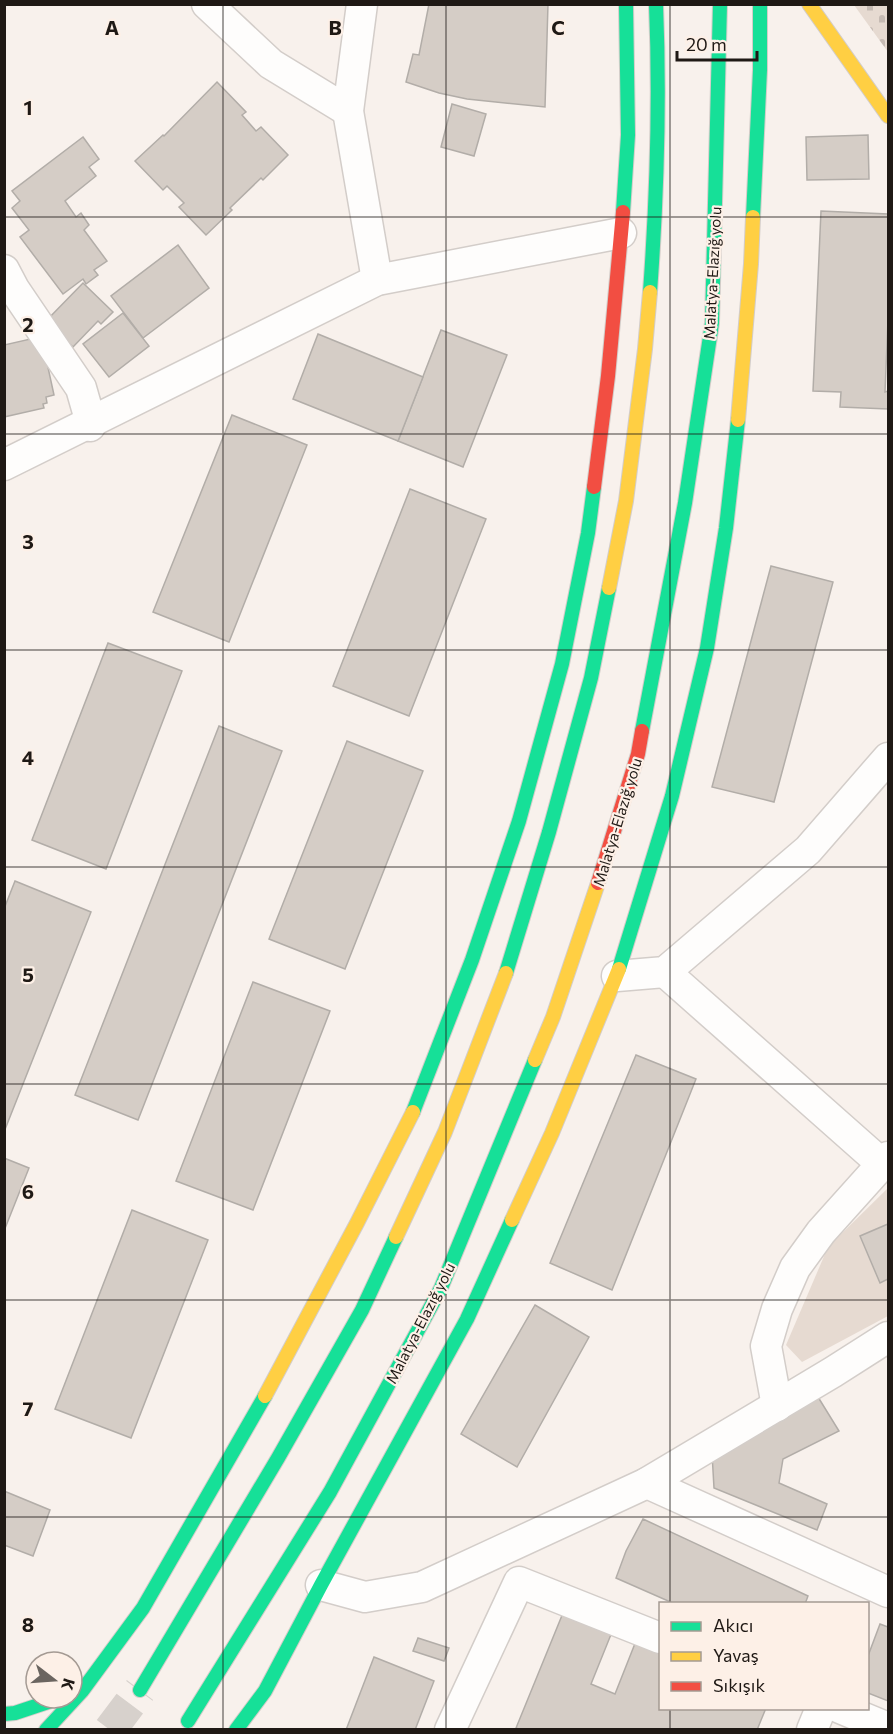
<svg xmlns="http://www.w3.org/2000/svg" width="893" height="1734" font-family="Commissioner,sans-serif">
	<defs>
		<pattern id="cemetery-stones" width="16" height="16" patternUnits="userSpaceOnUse" patternTransform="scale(1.5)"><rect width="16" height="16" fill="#e6dad1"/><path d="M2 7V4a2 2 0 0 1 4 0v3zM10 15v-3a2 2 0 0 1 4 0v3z" fill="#c5bab3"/></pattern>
	</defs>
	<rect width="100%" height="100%" fill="#f8f1ec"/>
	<polygon fill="#e6dad1" points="888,1188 888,1316 802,1362 786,1345 828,1247"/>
	<polygon fill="url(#cemetery-stones)" points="854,5 888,5 888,52"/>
	<g fill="#d5cdc6" stroke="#b2ada8" stroke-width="1.5">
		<polygon points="429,4 548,4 545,107 467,99 439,93 406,82 413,54 419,55"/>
		<polygon points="217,82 246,112 242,115 256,131 261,127 288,155 263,180 261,178 230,208 232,210 206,235 179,207 184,203 167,186 163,190 135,161 163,135 164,136"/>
		<polygon points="452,104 486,114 474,156 441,147"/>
		<polygon points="868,135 869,179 807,180 806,137"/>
		<polygon points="83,137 99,159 89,167 96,176 65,201 76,217 81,213 89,225 84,230 107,261 94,270 98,275 86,284 83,279 63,294 20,237 29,230 12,208 20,201 12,191"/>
		<polygon points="821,211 888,214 888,320 885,392 888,391 888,409 840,407 841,392 813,391"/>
		<polygon points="178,245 209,288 143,338 111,296"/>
		<polygon points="83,283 113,312 101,324 98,321 73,347 46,321"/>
		<polygon points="123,313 149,346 109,377 83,344"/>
		<polygon points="441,330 507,355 463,467 398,441"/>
		<polygon points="318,334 423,377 398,441 293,399"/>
		<polygon points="39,337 44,349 54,395 46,397 47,403 43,404 44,408 4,417 4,345"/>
		<polygon points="232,415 307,445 229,642 153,612"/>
		<polygon points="410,489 486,519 409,716 333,686"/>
		<polygon points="771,566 833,582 774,802 712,787"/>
		<polygon points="108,643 182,671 106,869 32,840"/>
		<polygon points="219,726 282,751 138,1120 75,1095"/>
		<polygon points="347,741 423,771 345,969 269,939"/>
		<polygon points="15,881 91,912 4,1132 4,909"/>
		<polygon points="253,982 330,1011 253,1210 176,1181"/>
		<polygon points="636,1055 696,1079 612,1290 550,1263"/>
		<polygon points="4,1158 29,1168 4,1231"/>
		<polygon points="132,1210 208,1240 131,1438 55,1409"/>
		<polygon points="888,1224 888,1279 880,1283 860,1236"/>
		<polygon points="535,1305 589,1337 517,1467 461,1434"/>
		<polygon points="818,1397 839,1431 783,1459 779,1483 827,1504 817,1530 714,1488 712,1453"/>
		<polygon points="4,1491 50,1510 33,1556 4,1545"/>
		<polygon points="643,1519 808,1596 805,1604 675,1604 616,1578 626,1551"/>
		<polygon points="563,1613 612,1632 591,1684 615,1694 636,1641 660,1651 660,1708 766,1708 757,1730 521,1730 516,1728"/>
		<polygon points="880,1624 888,1627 888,1701 868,1693 868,1656"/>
		<polygon points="418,1638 449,1648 444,1661 413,1651"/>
		<polygon points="374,1657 434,1681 415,1730 346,1730"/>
	</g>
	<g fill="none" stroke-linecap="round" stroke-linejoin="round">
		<polyline stroke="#d7d1cc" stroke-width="33" stroke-dasharray="33 16" stroke-linecap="butt" points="110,1730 140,1690"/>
		<g stroke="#d3cdc9" stroke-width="33">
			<g id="street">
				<polyline points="207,4 271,64 348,111"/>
				<polyline points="362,4 348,111 377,280"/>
				<polyline points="4,270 14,289 81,388 91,423 90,426"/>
				<polyline points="4,465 377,280 621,233"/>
				<polyline points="665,972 882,1164 888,1157"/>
				<polyline points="617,976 665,972 808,850 888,758"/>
				<polyline points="777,1406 766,1346 777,1309 795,1268 821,1232 882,1164"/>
				<polyline points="647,1483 888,1592"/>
				<polyline points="321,1585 365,1597 422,1587 647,1483 833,1372 888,1337"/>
				<polyline points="840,1708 888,1728"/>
				<polyline points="450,1730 519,1582 660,1638"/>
				<polyline points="812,1730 821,1708"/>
			</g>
		</g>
		<g stroke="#d3cdc9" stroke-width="16">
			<g id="fast">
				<polyline points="623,212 628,135 626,4"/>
				<polyline points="753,217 760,70 760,4"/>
				<path d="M 650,292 C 657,196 660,100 656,4"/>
				<polyline points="642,731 685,503 712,323 720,4"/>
				<polyline points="619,969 672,796 707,648 726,528 738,420"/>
				<polyline points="506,973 549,832 591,678 609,588"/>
				<polyline points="413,1112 472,960 519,821 562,664 588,533 594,487"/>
				<polyline points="140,1690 278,1458 362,1310 396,1237"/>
				<polyline points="4,1714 15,1713 60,1698"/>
				<polyline points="188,1721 330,1492 441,1288 535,1060"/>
				<polyline points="46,1730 82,1691 143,1608 265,1396"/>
				<polyline points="236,1730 265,1691 321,1585 467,1319 512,1220"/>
			</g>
		</g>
		<g stroke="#d3cdc9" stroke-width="16">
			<g id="slow">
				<polyline points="809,4 888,116"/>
				<polyline points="738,420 751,264 753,217"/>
				<polyline points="609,588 626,501 645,349 650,292"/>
				<polyline points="535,1060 553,1017 598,883"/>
				<polyline points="512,1220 552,1133 619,969"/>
				<polyline points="396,1237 445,1132 506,973"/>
				<polyline points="265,1396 357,1223 413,1112"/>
			</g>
		</g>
		<g stroke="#d3cdc9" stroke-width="16">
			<g id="jam">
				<polyline points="594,487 608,376 623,212"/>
				<polyline points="598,883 638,754 642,731"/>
			</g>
		</g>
		<use href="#street" stroke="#fefdfc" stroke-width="30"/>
		<use href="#fast" stroke="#16e098" stroke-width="14"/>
		<use href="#slow" stroke="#ffcf43" stroke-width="14"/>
		<use href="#jam" stroke="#f24e42" stroke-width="14"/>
	</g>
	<path fill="none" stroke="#1f1915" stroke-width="1.5" stroke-opacity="0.55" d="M 223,4 L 223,1730M 446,4 L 446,1730M 670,4 L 670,1604M 4,217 L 888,217M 4,434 L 888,434M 4,650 L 888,650M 4,867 L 888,867M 4,1084 L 888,1084M 4,1300 L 888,1300M 4,1517 L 888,1517M 670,1708 L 670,1730"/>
	<g text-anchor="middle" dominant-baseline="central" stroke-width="4.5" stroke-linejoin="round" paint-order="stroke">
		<g font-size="15" fill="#1f1915" stroke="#fdf0e7">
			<text transform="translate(712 273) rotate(-87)">Malatya-Elazığ yolu</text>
			<text transform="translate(617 822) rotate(-73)">Malatya-Elazığ yolu</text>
			<text transform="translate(420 1323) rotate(-63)">Malatya-Elazığ yolu</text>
		</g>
	</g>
	<g font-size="20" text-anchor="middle" font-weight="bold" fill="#1f1915" stroke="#fdf0e7" stroke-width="4.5" stroke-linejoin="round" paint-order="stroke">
		<text x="112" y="35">A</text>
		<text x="335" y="35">B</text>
		<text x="558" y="35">C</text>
		<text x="28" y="115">1</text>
		<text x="28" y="332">2</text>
		<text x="28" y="549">3</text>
		<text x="28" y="765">4</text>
		<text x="28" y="982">5</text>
		<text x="28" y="1199">6</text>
		<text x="28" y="1416">7</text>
		<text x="28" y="1632">8</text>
	</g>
	<rect width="893" height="1734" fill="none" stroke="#1f1915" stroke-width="12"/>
	<rect x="659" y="1602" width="210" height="108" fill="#fdf0e7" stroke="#a49a93" stroke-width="1.5"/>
	<rect x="671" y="1622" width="30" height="9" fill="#16e098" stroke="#a49a93" stroke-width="1.5"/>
	<text x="713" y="1632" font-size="18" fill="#1f1915">Akıcı</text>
	<rect x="671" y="1652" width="30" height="9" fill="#ffcf43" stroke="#a49a93" stroke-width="1.5"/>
	<text x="713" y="1662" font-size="18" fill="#1f1915">Yavaş</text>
	<rect x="671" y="1682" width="30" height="9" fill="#f24e42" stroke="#a49a93" stroke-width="1.5"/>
	<text x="713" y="1692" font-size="18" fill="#1f1915">Sıkışık</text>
	<g transform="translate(54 1680) rotate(107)"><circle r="28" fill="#fdf0e7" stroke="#a49a93" stroke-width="1.5"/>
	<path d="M0-4.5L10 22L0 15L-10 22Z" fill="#6b6560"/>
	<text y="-9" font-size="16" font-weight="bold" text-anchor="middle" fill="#1f1915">K</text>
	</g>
	<path d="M677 51v9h80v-9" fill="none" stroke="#1f1915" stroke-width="3"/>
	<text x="686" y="51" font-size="18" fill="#1f1915" stroke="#fdf0e7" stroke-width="4.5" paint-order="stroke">20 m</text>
</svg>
